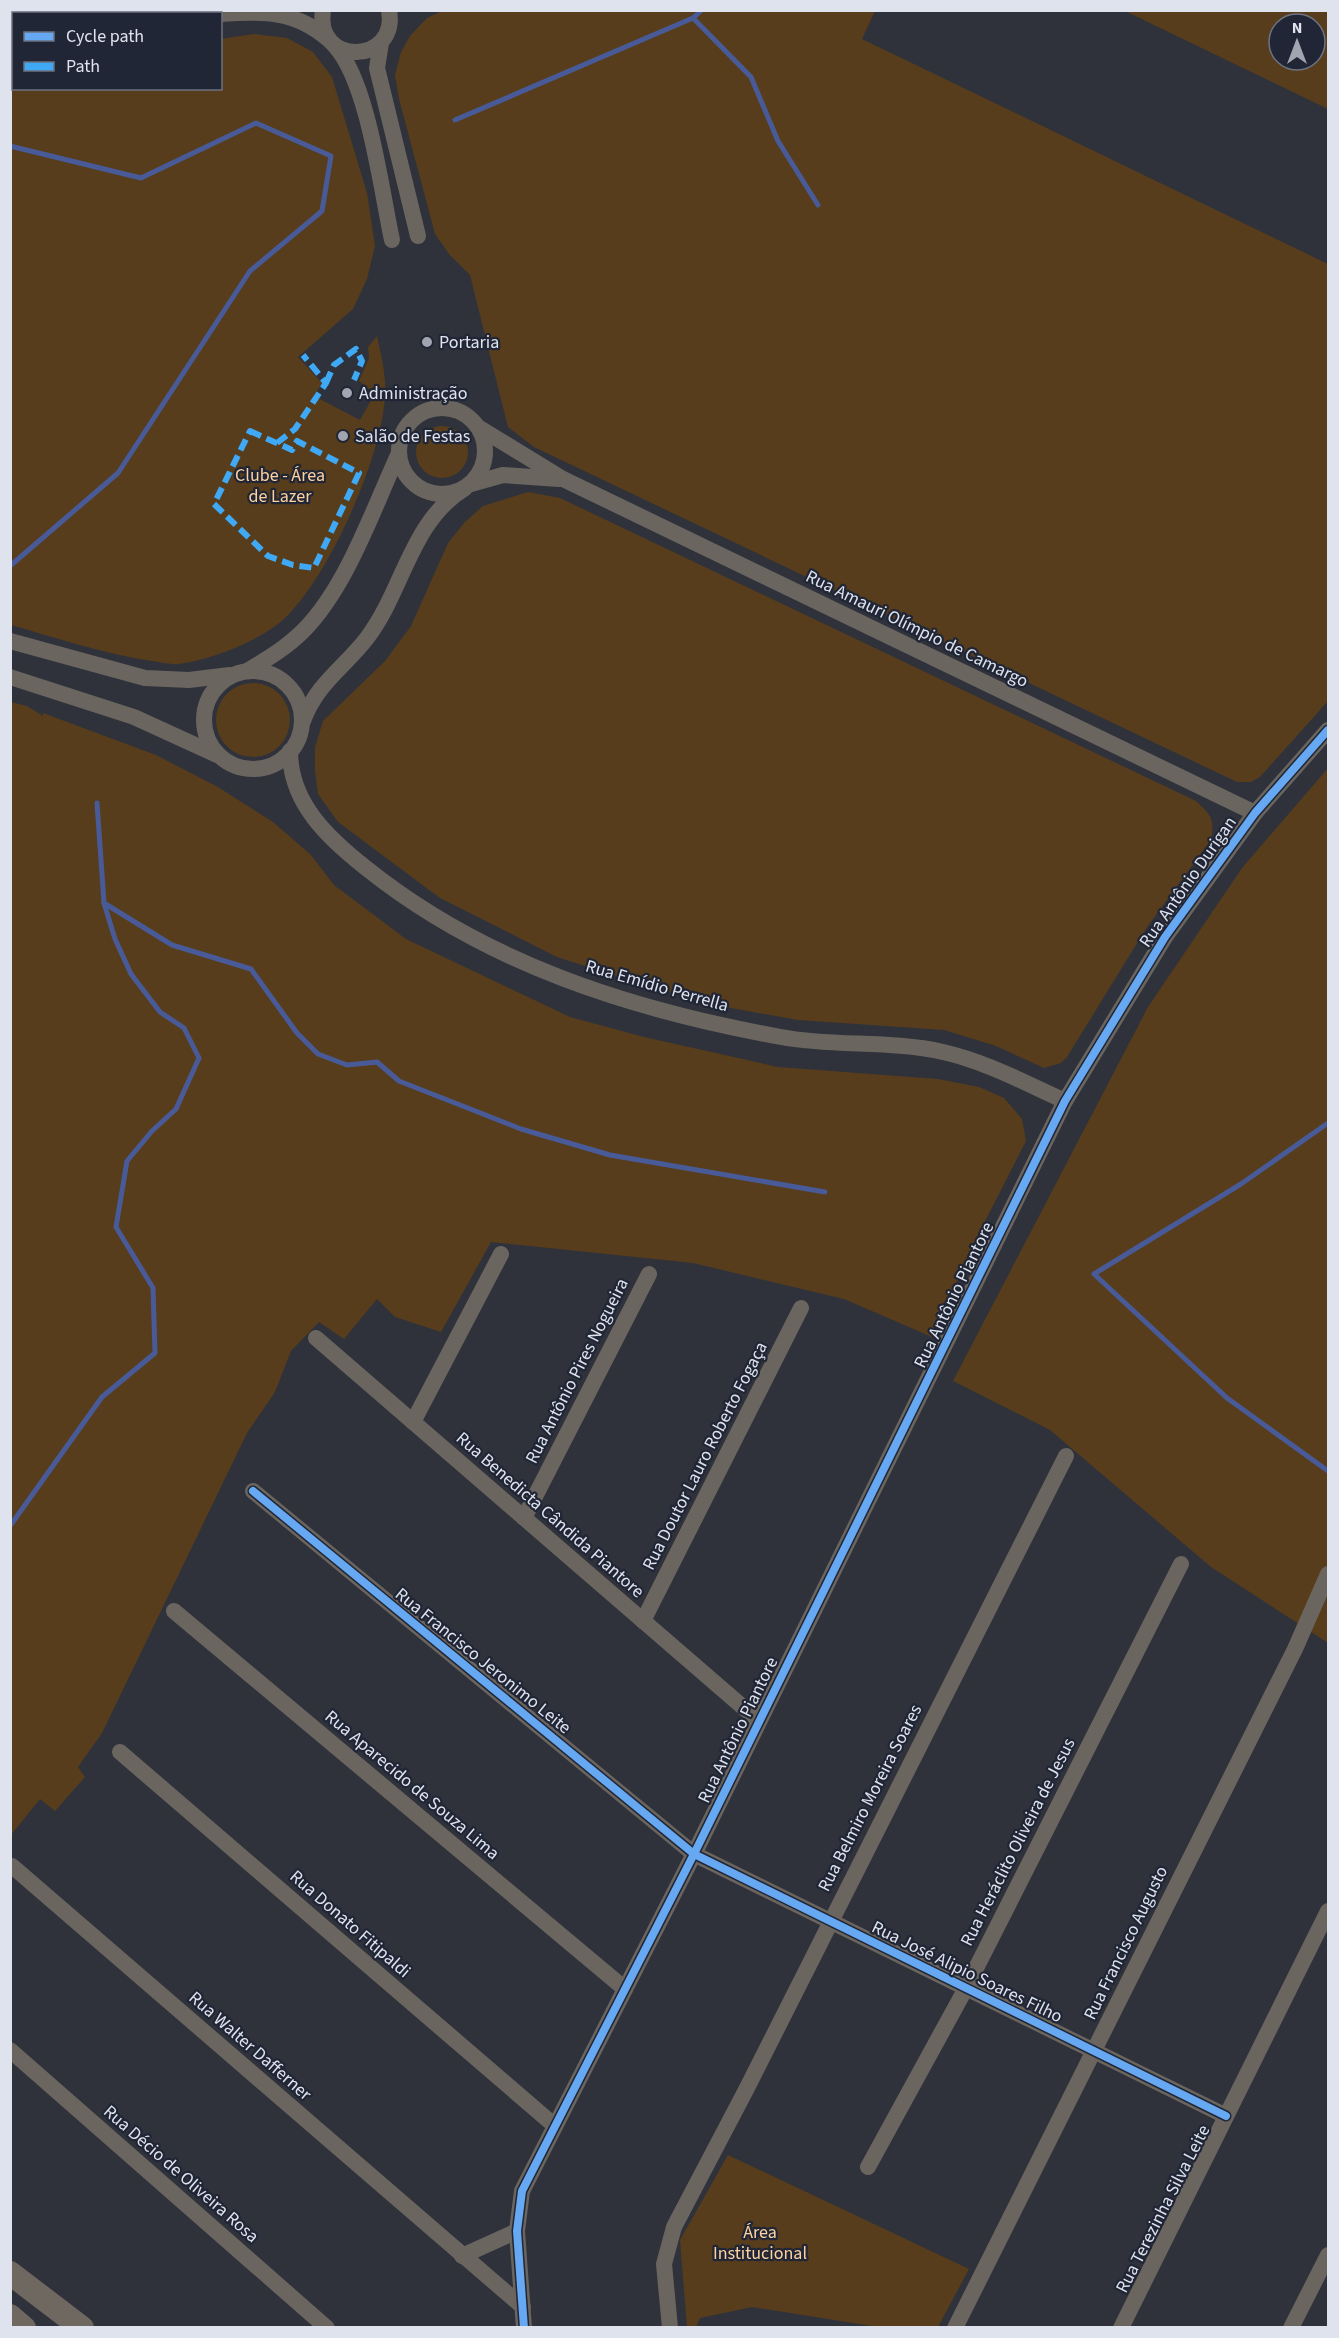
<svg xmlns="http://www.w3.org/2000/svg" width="1339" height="2338" font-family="'Source Sans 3',sans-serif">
	<rect width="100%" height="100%" fill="#2f323b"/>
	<g fill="#573d1c" fill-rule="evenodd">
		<polygon points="444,10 875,11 862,39 1328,264 1328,701 1260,777 1251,782 1237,782 534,447 508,427 470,275 449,254 435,234 399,99 395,75 401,52 410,36 427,18"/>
		<path d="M 1125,11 L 1328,11 L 1328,109 ZM 1279,24 L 1315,24 L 1315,60 L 1279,60 Z"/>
		<path d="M 10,20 L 14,21 L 14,88 L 220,88 L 221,39 L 254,34 L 287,38 L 313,52 L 332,77 L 367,193 L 375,246 L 367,279 L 353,309 L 298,357 L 322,383 L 314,396 L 360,420 L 375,393 L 359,381 L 369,358 L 368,347 L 377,336 C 380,351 384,366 385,381 C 390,443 329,578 283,620 C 259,641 211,660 179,664 C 171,665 161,662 152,661 C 104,654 57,638 11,625 Z"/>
		<circle cx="442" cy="452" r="26"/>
		<path d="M 528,492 L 560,498 L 1196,801 C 1211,815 1215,819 1211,840 L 1147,927 L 1067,1057 L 1061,1063 L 1044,1068 L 996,1046 L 944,1030 L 798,1020 L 714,1005 L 629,980 L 557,957 L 440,898 L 338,822 L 318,794 L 315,771 L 315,747 L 323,721 L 385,661 L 411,626 L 448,543 L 465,522 L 483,506 Z"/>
		<circle cx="253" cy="720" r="37"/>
		<polygon points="11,702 27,706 43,716 43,713 156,755 218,787 273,822 311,855 334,885 406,939 570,1017 644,1037 778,1067 938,1079 979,1087 1004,1098 1022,1119 1026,1141 977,1237 932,1337 844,1299 693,1263 491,1242 441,1332 395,1317 377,1299 344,1339 319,1322 291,1351 275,1392 247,1433 102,1733 78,1767 85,1777 55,1811 40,1799 11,1835"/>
		<polygon points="1328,768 1328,1643 1211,1567 1050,1430 953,1381 1148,1007 1242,868"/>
		<polygon points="728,2155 969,2269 938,2327 878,2327 752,2307 700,2318 696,2327 687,2327 680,2240"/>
	</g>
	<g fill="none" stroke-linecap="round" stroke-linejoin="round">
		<g stroke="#485b98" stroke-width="5">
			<polyline points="693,18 751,77 778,141 818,205"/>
			<polyline points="455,120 693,18 702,10"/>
			<polyline points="10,146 141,178 256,123 331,156 322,211 250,271 118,473 10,566"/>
			<polyline points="104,903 172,945 251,969 297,1033 318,1054 347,1065 377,1062 399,1081 521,1129 610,1155 825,1192"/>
			<polyline points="1328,1123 1241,1184 1094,1274 1227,1398 1328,1471"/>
			<polyline points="10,1526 102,1397 155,1353 153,1288 116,1227 127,1161 152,1131 176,1109 199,1058 184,1028 160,1012 131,974 115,939 104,903 97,803"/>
		</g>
		<g stroke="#6b655f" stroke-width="16">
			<polyline points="50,10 61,14"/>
			<path d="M 323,10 C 314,67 399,65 389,10"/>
			<path d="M 220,14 C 262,11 295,10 328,39"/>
			<polyline points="381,43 377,68 418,236"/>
			<path d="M 335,46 C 368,82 381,189 392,240"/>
			<circle cx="442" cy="451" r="43"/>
			<polyline points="478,427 563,479 1255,813"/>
			<polyline points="471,484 503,475 559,479"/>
			<polyline points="10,641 145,678 189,680 230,675"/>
			<path d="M 247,671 C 267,659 286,648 303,631 C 347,587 373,509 399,453"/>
			<circle cx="253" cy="720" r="49"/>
			<polyline points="10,677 134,717 217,755"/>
			<path d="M 303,721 C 317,683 344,668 367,638 C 403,591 411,521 464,489"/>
			<path d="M 290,751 C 290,803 328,838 366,868 C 486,964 632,1010 781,1037 C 834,1047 890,1040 943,1052 C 987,1062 1025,1083 1065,1101"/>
			<polyline points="316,1338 759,1721"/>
			<polyline points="413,1422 501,1254"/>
			<polyline points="253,1491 694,1854 1226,2116"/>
			<polyline points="524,1518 649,1274"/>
			<polyline points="174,1611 625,1989"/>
			<polyline points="643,1621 801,1308"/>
			<polyline points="120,1752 555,2126"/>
			<polyline points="12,1866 523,2307"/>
			<polyline points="10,2050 327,2328"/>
			<polyline points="868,2167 966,1988 1181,1564"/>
			<polyline points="462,2256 517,2231"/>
			<polyline points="524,2328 517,2231 522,2191 694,1854 1065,1101 1165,937 1255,813 1328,730"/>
			<polyline points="670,2328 664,2264 674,2227 747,2088 1066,1456"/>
			<polyline points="955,2328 1295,1649 1328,1574"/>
			<polyline points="1121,2328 1328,1911"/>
			<polyline points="1291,2328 1328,2255"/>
		</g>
		<g stroke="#6e6861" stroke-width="24">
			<polyline points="10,2273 82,2328"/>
			<polyline points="10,2316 24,2328"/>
		</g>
		<g stroke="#3fa9f5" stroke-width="6" stroke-dasharray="12 6" stroke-linecap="butt">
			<polyline points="326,383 334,365 356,349 362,361 354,380"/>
			<polygon points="250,431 292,450 297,441 359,473 314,568 293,565 268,556 214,504"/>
			<polyline points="277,443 295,429 326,383 303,355"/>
		</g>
		<g stroke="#202636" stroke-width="11">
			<g id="cycleway">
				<polyline points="253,1491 694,1854 1226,2116"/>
				<polyline points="524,2328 517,2231 522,2191 694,1854 1065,1101 1165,937 1255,813 1328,730"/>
			</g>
		</g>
		<use href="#cycleway" stroke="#66a8f1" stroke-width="8"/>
	</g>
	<g fill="#a1a5af" stroke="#202636" stroke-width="2">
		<circle cx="427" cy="342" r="6"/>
		<circle cx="347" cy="393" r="6"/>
		<circle cx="343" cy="436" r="6"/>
	</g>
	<g text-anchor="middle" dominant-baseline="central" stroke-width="4.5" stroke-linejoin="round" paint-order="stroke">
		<g font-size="18" fill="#dfe3ee" stroke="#202636" text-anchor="start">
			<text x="439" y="342">Portaria</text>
			<text x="359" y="393">Administração</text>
			<text x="355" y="436">Salão de Festas</text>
		</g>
		<g font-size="18" fill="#fed29e" stroke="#202636">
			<text x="280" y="475">Clube - Área<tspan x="280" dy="21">de Lazer</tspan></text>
			<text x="760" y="2232">Área<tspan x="760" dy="21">Institucional</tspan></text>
		</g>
		<g font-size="18" fill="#dfe3ee" stroke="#202636">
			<text transform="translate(917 629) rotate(26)">Rua Amauri Olímpio de Camargo</text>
			<text transform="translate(1188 882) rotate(-55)">Rua Antônio Durigan</text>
			<text transform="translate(657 986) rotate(16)">Rua Emídio Perrella</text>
			<text transform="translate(954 1295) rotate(-64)">Rua Antônio Piantore</text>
			<text transform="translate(577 1371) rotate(-63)">Rua Antônio Pires Nogueira</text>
			<text transform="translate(705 1456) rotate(-63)">Rua Doutor Lauro Roberto Fogaça</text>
			<text transform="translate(550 1515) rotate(41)">Rua Benedicta Cândida Piantore</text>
			<text transform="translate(483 1661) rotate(39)">Rua Francisco Jeronimo Leite</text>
			<text transform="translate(738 1730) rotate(-64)">Rua Antônio Piantore</text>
			<text transform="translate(412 1785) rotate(40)">Rua Aparecido de Souza Lima</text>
			<text transform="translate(870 1798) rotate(-63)">Rua Belmiro Moreira Soares</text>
			<text transform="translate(1018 1842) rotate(-63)">Rua Heráclito Oliveira de Jesus</text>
			<text transform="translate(350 1924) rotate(41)">Rua Donato Fitipaldi</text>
			<text transform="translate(1126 1943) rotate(-64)">Rua Francisco Augusto</text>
			<text transform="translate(967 1972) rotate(26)">Rua José Alipio Soares Filho</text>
			<text transform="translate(250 2046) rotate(41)">Rua Walter Dafferner</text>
			<text transform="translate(181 2174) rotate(41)">Rua Décio de Oliveira Rosa</text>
			<text transform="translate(1163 2209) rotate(-63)">Rua Terezinha Silva Leite</text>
		</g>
	</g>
	<rect width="1339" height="2338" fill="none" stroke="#dfe3ee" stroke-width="24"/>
	<rect x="12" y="12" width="210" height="78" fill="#202636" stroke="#6c7280" stroke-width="1.5"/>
	<rect x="24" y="32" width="30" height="9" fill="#66a8f1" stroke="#6c7280" stroke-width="1.5"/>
	<text x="66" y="42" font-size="18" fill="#dfe3ee">Cycle path</text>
	<rect x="24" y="62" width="30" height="9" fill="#3fa9f5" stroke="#6c7280" stroke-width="1.5"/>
	<text x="66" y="72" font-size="18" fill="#dfe3ee">Path</text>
	<g transform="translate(1297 42)"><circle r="28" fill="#202636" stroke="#6c7280" stroke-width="1.5"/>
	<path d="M0-4.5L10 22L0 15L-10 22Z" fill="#a1a5af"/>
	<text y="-9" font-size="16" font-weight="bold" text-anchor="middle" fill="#dfe3ee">N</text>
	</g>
</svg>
